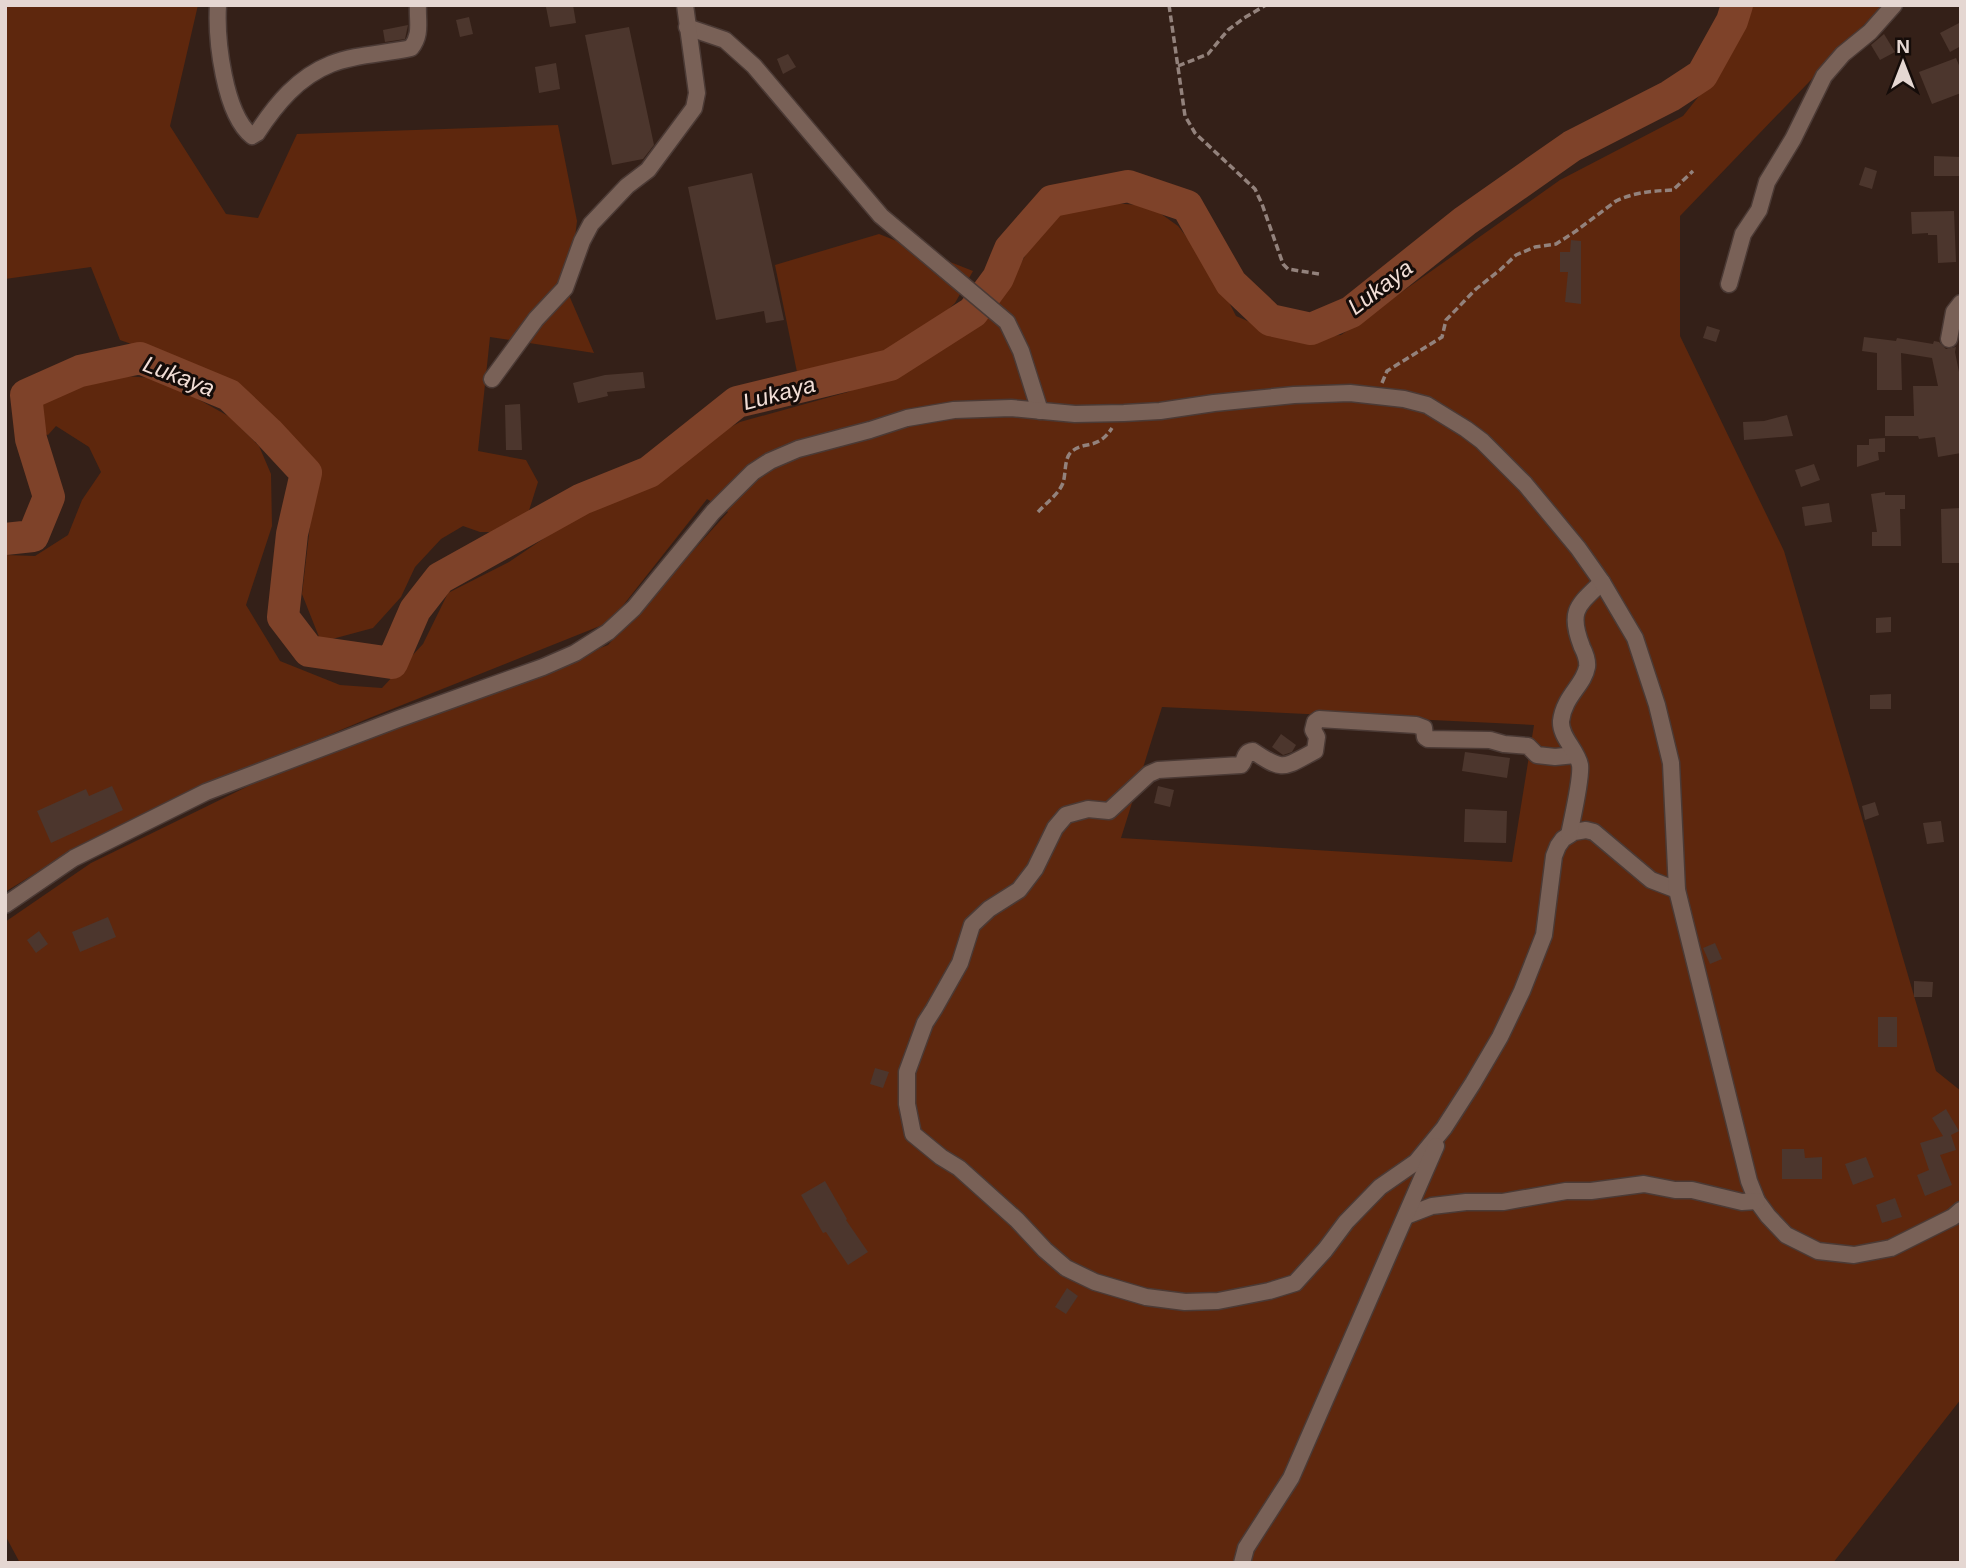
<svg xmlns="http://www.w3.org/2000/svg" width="1966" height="1568" font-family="Arial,sans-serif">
	<rect width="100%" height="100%" fill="#342018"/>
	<g fill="#5e270d" fill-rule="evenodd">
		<polygon points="5,5 198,5 170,126 226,214 258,218 297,134 558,125 577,221 568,293 594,353 490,337 478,451 526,460 538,482 527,517 505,532 480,532 463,526 441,539 415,567 401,597 373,628 321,642 302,594 316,475 302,451 225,377 120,340 91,267 5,279"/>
		<path d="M 1753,5 L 1883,5 L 1680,216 L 1680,336 L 1784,551 L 1936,1071 L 1961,1091 L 1961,1399 L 1833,1563 L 20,1563 L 5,1535 L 5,922 L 91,863 L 285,768 L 608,645 L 728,512 L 707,499 L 610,622 L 367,719 L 224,779 L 39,871 L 5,892 L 5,555 L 35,556 L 68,535 L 82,500 L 101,472 L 89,447 L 56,426 L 48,435 L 36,431 L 34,414 L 41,396 L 65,382 L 100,374 L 151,378 L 196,398 L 230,417 L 259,446 L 271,474 L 272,526 L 246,605 L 280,661 L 340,685 L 382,688 L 423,644 L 448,593 L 509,562 L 577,516 L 681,467 L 691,449 L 740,422 L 848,392 L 950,342 L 982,321 L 1008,285 L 1048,217 L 1101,202 L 1150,206 L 1178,226 L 1212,269 L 1236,316 L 1289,339 L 1341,335 L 1560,180 L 1683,116 L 1727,61 ZM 1162,707 L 1534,725 L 1512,862 L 1121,838 Z"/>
		<polygon points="879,234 973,271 955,303 925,332 883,357 797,372 775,265"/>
	</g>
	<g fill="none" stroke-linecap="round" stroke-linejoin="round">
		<polyline stroke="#7e4229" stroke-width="32" points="5,539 33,536 49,497 31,439 26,395 80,371 140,358 229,395 268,432 306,473 292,534 283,617 309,651 392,663 415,610 440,578 582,499 649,472 737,402 890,365 973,312 998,278 1010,249 1052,201 1128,186 1187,206 1231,283 1270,320 1311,329 1351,312 1465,221 1572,146 1670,96 1702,75 1732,21 1737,5"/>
	</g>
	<g fill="#4c362d">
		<polygon points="555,5 573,5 576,23 550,27 546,7"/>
		<polygon points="469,17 473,34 460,37 456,20"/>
		<polygon points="1961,22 1961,46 1950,52 1940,33"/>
		<polygon points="408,25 405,39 385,42 383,30"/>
		<polygon points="629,27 654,145 643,159 612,165 585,35"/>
		<polygon points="1884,34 1895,52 1880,60 1871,45"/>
		<polygon points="788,54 796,67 783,74 777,59"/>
		<polygon points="1956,58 1961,70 1961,93 1932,104 1919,72"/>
		<polygon points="556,63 560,89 539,93 535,67"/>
		<polygon points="1934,156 1961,157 1961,176 1934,176"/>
		<polygon points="1865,167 1877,171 1872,189 1859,185"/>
		<polygon points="752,173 784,320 766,323 764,311 716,320 688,187"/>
		<polygon points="1954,211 1956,262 1938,263 1937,235 1928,235 1928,233 1912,234 1911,212"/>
		<polygon points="1571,240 1581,241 1581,304 1565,302 1568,272 1560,272 1560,252 1570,252"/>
		<polygon points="1707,326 1720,330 1716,342 1703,338"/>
		<polygon points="1864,337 1896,341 1897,338 1933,344 1934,341 1939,342 1946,349 1956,347 1955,352 1961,382 1961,453 1938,457 1935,437 1919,439 1918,436 1885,436 1885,416 1914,416 1913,386 1938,386 1932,358 1901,353 1902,390 1877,390 1877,353 1862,351"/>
		<polygon points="643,372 645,388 607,392 608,396 578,403 573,383 605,375"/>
		<polygon points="520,404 522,450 506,450 505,405"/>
		<polygon points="1787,415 1793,436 1744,440 1743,422 1764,421"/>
		<polygon points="1885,438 1885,452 1878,452 1879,460 1857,467 1857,445 1869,445 1869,439"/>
		<polygon points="1814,464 1820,480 1801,487 1795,470"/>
		<polygon points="1885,492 1885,495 1905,495 1905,509 1900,509 1901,546 1872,546 1872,532 1877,532 1871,494"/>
		<polygon points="1829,503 1832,522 1805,526 1802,507"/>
		<polygon points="1961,508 1961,563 1942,563 1941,509"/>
		<polygon points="1891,617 1891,632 1876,633 1876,618"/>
		<polygon points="1891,694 1891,709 1870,709 1870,695"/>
		<polygon points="1281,734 1296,745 1292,752 1283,755 1272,747"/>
		<polygon points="1465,752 1510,758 1507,778 1462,771"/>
		<polygon points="112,786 123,810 51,843 37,811 86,789 89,796"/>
		<polygon points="1158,786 1174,790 1170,807 1154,803"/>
		<polygon points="1875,802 1879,815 1865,820 1862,806"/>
		<polygon points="1465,809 1507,811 1506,843 1464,842"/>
		<polygon points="1941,821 1944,842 1927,844 1923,823"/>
		<polygon points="108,917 116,937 80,952 72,932"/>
		<polygon points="39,931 48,944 36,953 27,940"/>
		<polygon points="1715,943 1722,959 1710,964 1703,948"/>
		<polygon points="1914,981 1933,982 1932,997 1914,997"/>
		<rect x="1878" y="1017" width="19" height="30"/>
		<polygon points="875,1068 889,1072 883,1088 870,1084"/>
		<polygon points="1946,1109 1959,1131 1951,1135 1956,1150 1940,1155 1952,1185 1925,1196 1917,1175 1929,1170 1920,1143 1943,1136 1932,1118"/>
		<polygon points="1782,1149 1804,1149 1805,1158 1822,1157 1822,1179 1782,1179"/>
		<polygon points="1866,1157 1874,1177 1853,1185 1845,1164"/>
		<polygon points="825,1181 847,1219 846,1220 868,1252 848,1265 826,1232 823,1233 801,1195"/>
		<polygon points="1895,1198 1902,1217 1882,1223 1876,1205"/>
		<polygon points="1067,1288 1078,1296 1066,1314 1055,1307"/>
	</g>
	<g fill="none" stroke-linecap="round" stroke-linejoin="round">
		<g stroke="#4b3a35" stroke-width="19">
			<g id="street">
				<path d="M 218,5 C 216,39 224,114 252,136 L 257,133 C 276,104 298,77 331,64 C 356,54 385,54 411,48 C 422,34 417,22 418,5"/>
				<polyline points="687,27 725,40 754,66 881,216 1007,322 1021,351 1040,411"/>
				<polyline points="1729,284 1743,234 1759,210 1767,182 1793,139 1824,76 1843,54 1870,32 1894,5"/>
				<polyline points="1949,339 1954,312 1961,303"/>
				<polyline points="492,379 536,319 565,288 582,241 591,224 627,186 648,170 694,108 697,93 685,5"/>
				<path d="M 1575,755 L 1555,757 L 1537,755 L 1528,746 L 1504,744 L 1490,740 L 1428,739 L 1425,737 L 1424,728 L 1416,725 L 1319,719 L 1315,722 L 1313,730 L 1317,737 L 1315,751 C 1283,768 1284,772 1253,751 C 1243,752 1246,760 1241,765 L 1158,770 L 1149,774 L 1109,811 L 1088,809 L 1066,815 L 1055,828 L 1035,869 L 1019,890 L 989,909 L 972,925 L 960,963 L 934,1009 L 925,1023 L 907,1072 L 907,1104 L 913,1134 L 941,1157 L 959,1168 L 1017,1220 L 1045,1250 L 1066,1268 L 1095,1282 L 1146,1297 L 1185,1302 L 1218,1301 L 1269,1291 L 1295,1283 L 1325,1250 L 1346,1222 L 1380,1187 L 1416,1162 L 1444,1128 L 1473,1083 L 1500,1037 L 1522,991 L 1544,935 L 1554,856 L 1558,846 L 1563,839 L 1574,832 L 1586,830 L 1594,832 L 1651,880 L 1677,890"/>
				<path d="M 1569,835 C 1572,819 1582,778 1580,765 C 1577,750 1560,737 1561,721 C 1564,696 1584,685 1587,667 C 1588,660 1585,653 1582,647 C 1568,611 1577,606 1602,582"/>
				<polyline points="5,905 74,858 206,792 398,719 543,667 575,653 608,632 634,608 713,512 753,472 770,461 798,449 870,430 907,418 954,410 1011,408 1075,414 1124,413 1160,411 1214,403 1294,395 1350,393 1404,399 1427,405 1466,429 1482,441 1525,484 1578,548 1602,582 1635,638 1657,705 1671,763 1677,890 1749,1181 1757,1201 1768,1216 1786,1235 1818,1251 1854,1255 1891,1248 1953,1217 1961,1210"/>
				<polyline points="1406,1216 1432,1206 1466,1202 1503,1202 1566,1191 1591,1191 1644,1184 1675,1190 1692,1190 1742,1202 1757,1201"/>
				<polyline points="1242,1563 1246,1548 1291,1478 1436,1146"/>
			</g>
		</g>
		<g stroke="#93827c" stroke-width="3.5" stroke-dasharray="7 3.5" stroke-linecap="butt">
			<polyline points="1169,5 1185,116 1195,133 1255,189 1262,204 1283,264 1288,269 1319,274"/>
			<polyline points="1178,66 1208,54 1228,30 1244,18 1266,5"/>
			<path d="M 1382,383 L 1387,371 L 1442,337 L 1446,320 L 1476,289 L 1500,270 L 1516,255 L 1535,247 L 1556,244 L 1576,231 L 1616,201 C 1635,192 1652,191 1673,190 L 1693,171"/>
			<path d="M 1038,512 C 1046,503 1058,495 1063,483 C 1066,474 1064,459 1071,452 C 1085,440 1097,451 1112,428"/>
		</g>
		<use href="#street" stroke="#796157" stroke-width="16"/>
	</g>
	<g text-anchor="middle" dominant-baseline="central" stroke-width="6" stroke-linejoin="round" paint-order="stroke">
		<g font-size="23" font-style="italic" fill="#f2ded6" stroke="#150c09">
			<text transform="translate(1380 287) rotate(-37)">Lukaya</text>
			<text transform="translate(179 376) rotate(21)">Lukaya</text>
			<text transform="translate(779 393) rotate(-15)">Lukaya</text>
		</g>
	</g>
	<rect width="1966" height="1568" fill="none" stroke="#e5d7d2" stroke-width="14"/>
	<g transform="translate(1903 63)" stroke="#150c09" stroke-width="5" paint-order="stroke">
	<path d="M0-5L12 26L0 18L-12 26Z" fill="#e5d7d2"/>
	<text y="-10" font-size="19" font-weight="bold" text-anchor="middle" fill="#e5d7d2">N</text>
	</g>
</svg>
